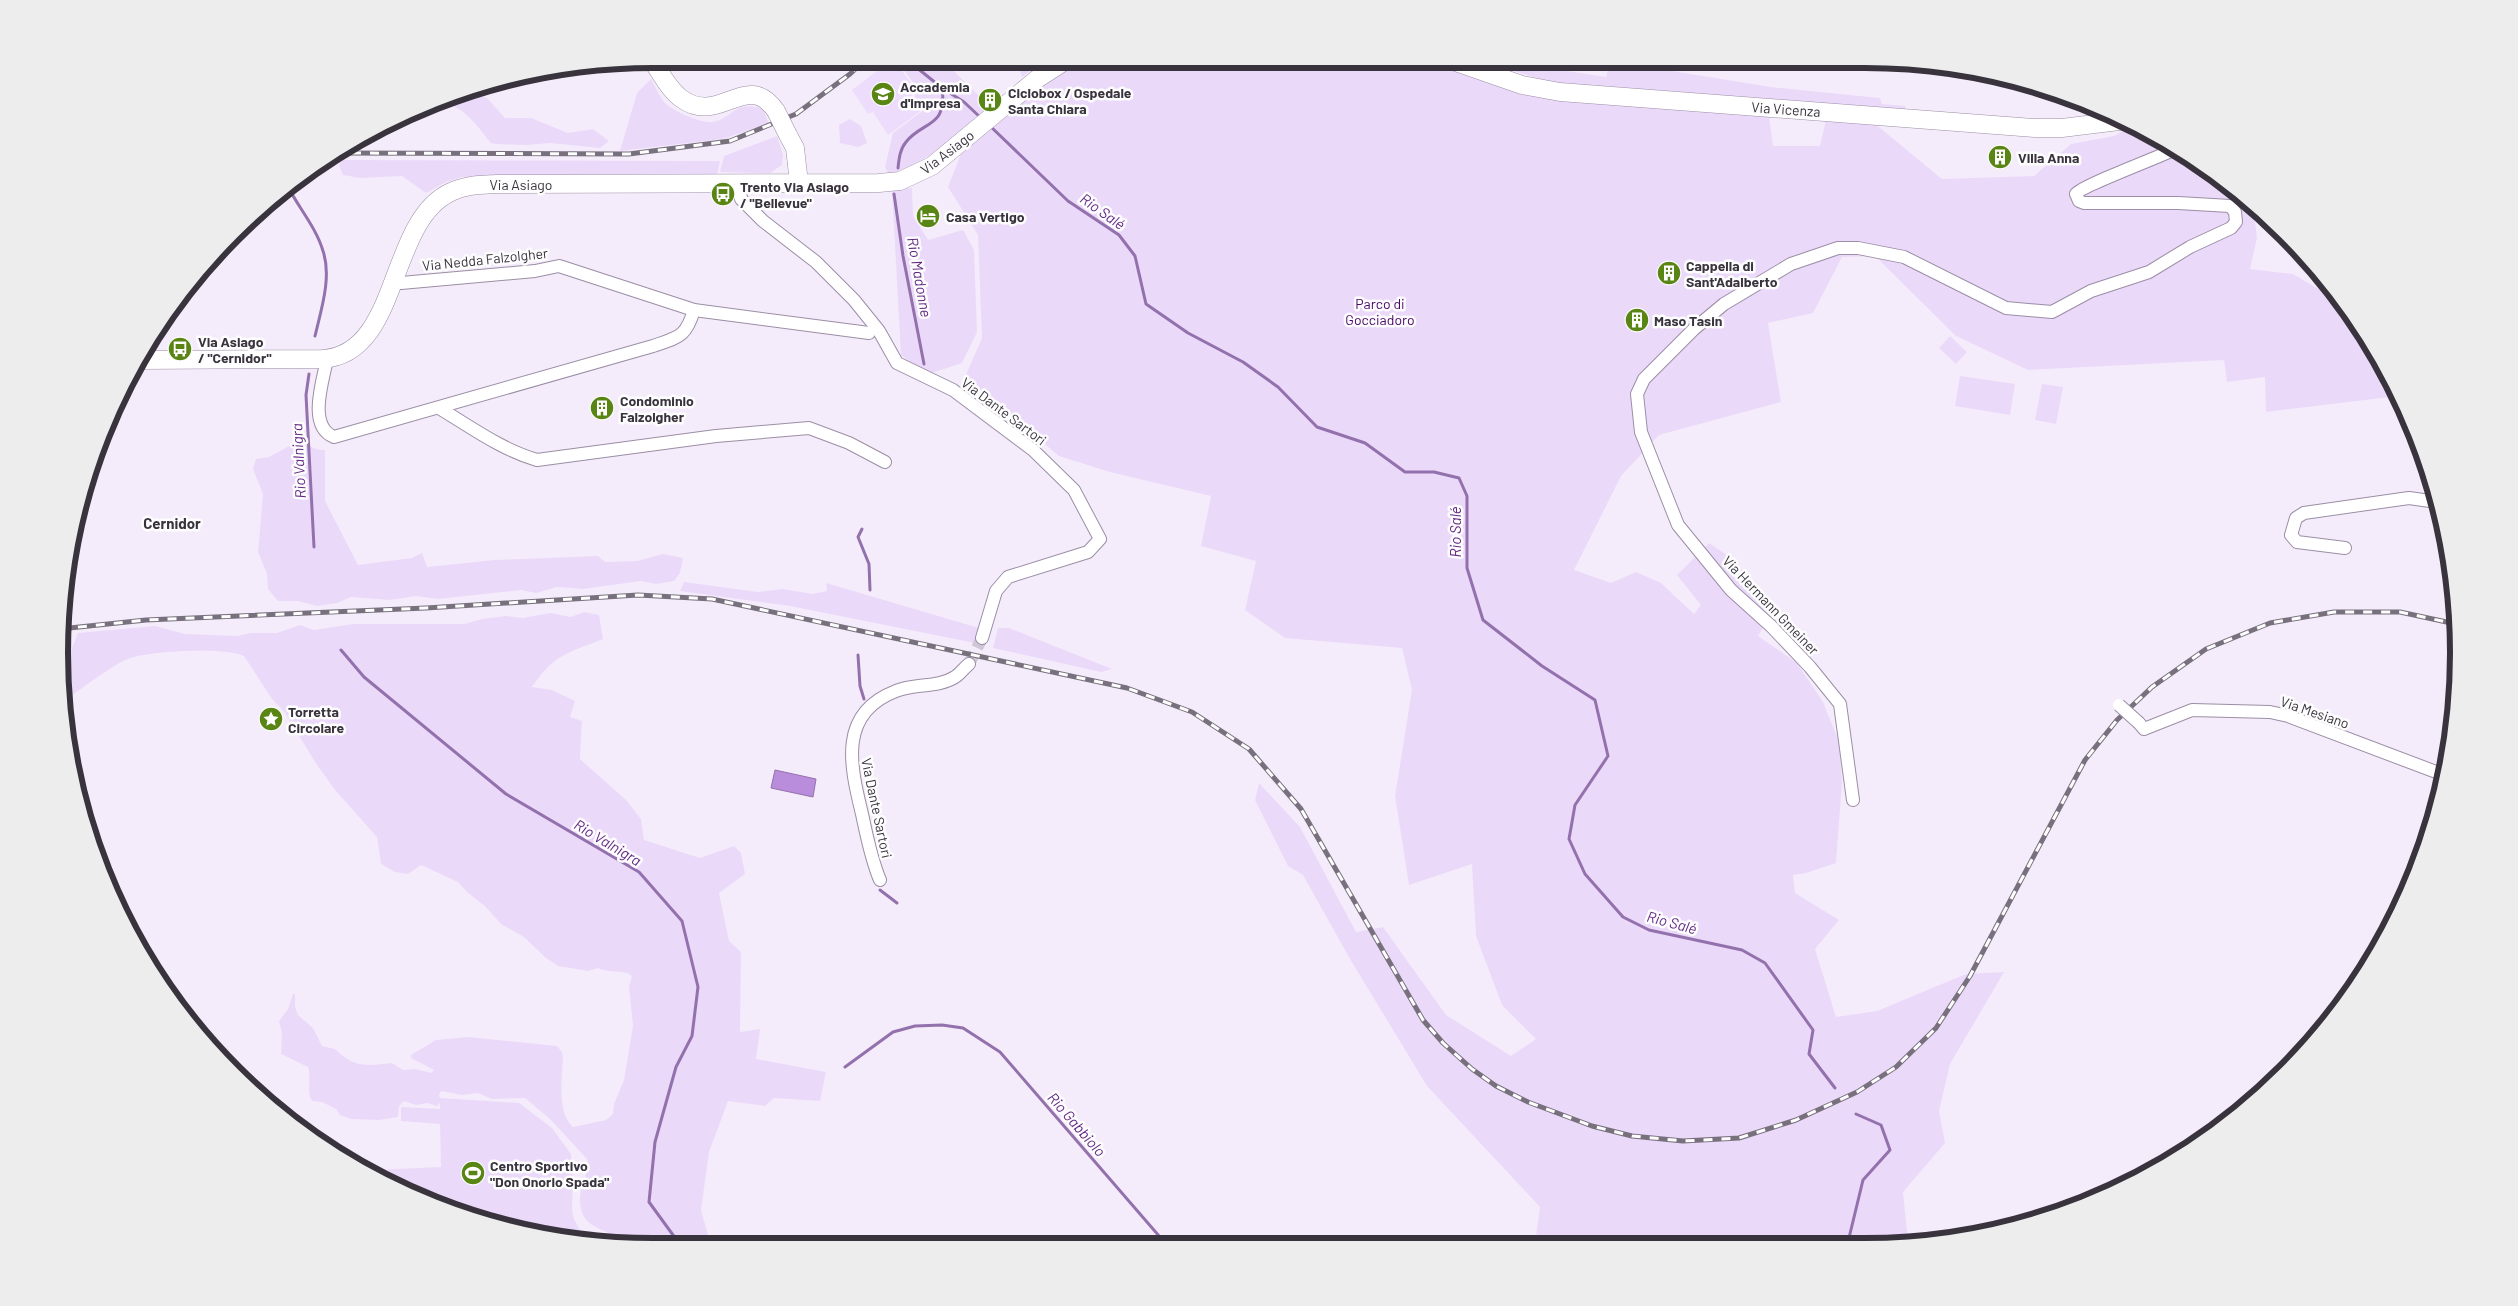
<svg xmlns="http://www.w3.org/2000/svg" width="2518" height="1306" font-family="Barlow,sans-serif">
	<rect width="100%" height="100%" fill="#f5ecfb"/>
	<polygon fill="#eedcfc" points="893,59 911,83 912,97 922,110 888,135 873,112 868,114 852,90"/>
	<g fill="#ebd9fa">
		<path d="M 896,59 L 942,59 L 989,106 C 957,133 930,163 889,174 L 885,167 L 893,133 L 924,110 L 915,97 L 914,84 Z"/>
		<polygon points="1016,59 1046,59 1022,77"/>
		<polygon points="1092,59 1428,60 1521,93 1561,101 1769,116 1773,146 1820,146 1826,120 1874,123 1942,179 2034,176 2071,144 2114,136 2134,124 2227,181 2253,206 2257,238 2250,269 2293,274 2342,303 2379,356 2398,396 2266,412 2265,377 2227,382 2224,360 2028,370 1956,336 1875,256 1842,257 1813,313 1768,323 1781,402 1659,435 1621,476 1574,570 1611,583 1636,572 1661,583 1694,614 1701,605 1677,575 1709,543 1730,557 1776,606 1758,636 1797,663 1823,702 1839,742 1842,782 1836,863 1806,873 1793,875 1795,893 1839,920 1815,949 1836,1017 1877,1011 1966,974 2004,972 1950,1064 1939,1111 1945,1143 1903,1192 1907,1232 1912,1242 1535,1243 1540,1207 1427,1086 1350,959 1303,875 1288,866 1255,800 1259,783 1300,827 1356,932 1383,927 1446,1015 1511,1056 1536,1039 1502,1005 1476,936 1472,864 1409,885 1395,796 1412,690 1402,648 1285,638 1245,610 1256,561 1201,546 1211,496 1110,472 1059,456 965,377 982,338 978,235 948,187 961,154 1044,85 1052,73"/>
		<polygon points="1481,60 1523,60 1554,69 1606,77 1610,61 1771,87 1880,98 1882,104 1905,106 1905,110 1570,85 1542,80"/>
		<path d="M 651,79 C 655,86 659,96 665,103 C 673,111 700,123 712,122 C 732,120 734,99 763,109 L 769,124 L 722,139 L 620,151 L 637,93 Z"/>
		<path d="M 461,91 L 487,98 L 505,118 L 531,118 L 568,133 L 593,129 L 609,141 L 600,148 L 550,143 L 527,145 L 496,144 L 491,143 C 475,124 464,104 436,102 Z"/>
		<polygon points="850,119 861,126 867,143 858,147 840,143 839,125"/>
		<polygon points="777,136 783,155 782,165 770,173 720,172 724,156"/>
		<polygon points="340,160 720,161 717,175 462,177 446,182 426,193 402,176 360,178 343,175 339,166"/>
		<polygon points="912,188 913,216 928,240 963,230 974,250 977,332 962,363 926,375 901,355 892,189"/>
		<polygon points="1950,336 1967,352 1956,364 1939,348"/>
		<polygon points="1960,376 2015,384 2010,415 1955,406"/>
		<polygon points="2042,384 2063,387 2056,424 2035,420"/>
		<path d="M 297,442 C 308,441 311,451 325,450 L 325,501 L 358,565 L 412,558 L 422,553 L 427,567 L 495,560 L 598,556 L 605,562 L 637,561 L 663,554 L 683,558 L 680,573 L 674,581 L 656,584 L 641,581 L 583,589 L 557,587 L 536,593 L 521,590 L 438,599 L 416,596 L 390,600 L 351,597 L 337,603 L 317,606 L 298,601 L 278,601 L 268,589 L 267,574 L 258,552 L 263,494 L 253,469 L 256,459 L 269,457 Z"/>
		<polygon points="684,582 758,592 783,589 813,594 827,591 826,583 979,628 975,643 790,606 680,591"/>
		<path d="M 584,612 L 599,615 L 603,639 C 568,653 554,654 532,687 L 552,690 L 575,701 L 570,717 L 582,721 L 580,759 L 626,800 L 641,819 L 644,840 L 700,858 L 734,846 L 741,853 L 745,874 L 719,893 L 729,941 L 741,952 L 740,1032 L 760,1029 L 756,1059 L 826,1072 L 820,1101 L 774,1098 L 765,1106 L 728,1101 L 709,1152 L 701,1210 L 711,1246 L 623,1246 C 612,1225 581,1234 580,1201 C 579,1186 590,1174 587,1159 L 551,1120 L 525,1098 L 492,1099 L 478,1093 L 462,1095 L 441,1091 L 439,1095 L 440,1098 L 519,1103 L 552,1128 L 571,1154 L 573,1180 L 572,1211 L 574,1219 L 579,1229 L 596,1243 L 499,1227 L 390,1186 L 374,1177 L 374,1170 L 441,1167 L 440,1124 L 401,1121 L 401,1107 L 440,1109 L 440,1103 L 437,1106 L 427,1103 L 416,1105 L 404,1101 L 399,1106 L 398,1117 L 379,1120 L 351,1119 L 340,1115 L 336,1109 L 322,1102 L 312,1101 C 306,1092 312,1078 308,1067 L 281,1054 L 282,1033 L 279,1021 L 288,1009 L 293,994 L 295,994 L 295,1007 L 298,1015 L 313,1028 L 322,1046 L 335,1049 C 354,1068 367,1066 392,1063 L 403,1070 L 415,1069 L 431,1073 L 434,1070 L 411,1058 L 411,1055 L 436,1040 L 468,1037 L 557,1046 L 562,1052 L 563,1058 C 562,1077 557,1114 573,1127 L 606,1120 L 613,1114 L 614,1104 L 624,1080 L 633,1026 L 629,986 L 632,976 C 625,969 610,974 598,968 L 588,971 L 558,966 L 546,958 L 524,937 L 501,924 L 485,906 L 468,893 L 458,882 L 421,865 L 408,874 L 395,872 L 381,864 L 377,837 L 335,790 L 315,762 L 284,711 L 272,699 L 244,656 C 225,647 148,651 128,659 C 110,666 81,690 63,701 L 62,685 L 71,678 L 69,656 L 78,633 L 155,626 L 185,634 L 237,636 L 251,633 L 277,633 L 300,625 L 314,630 L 353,624 L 464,624 L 482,619 L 506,616 L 523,618 L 550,613 L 571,617 Z"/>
		<polygon points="998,628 1009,628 1112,669 1101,672 993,648"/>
	</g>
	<polygon fill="#ba8cdc" stroke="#9371ac" points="775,770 816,779 813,797 771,788"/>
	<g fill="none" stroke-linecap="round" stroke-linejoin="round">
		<g stroke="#9371ac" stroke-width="3">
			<polyline points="906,59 942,88 964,102 981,118"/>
			<polyline points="989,125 1068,201 1119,235 1135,256 1146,304 1188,333 1243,362 1278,387 1317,427 1365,443 1405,472 1434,472 1459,478 1467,496 1467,568 1483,620 1542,666 1595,700 1608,756 1575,805 1569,839 1585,874 1623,917 1649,930 1742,950 1765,963 1813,1030 1809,1054 1835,1088"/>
			<path d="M 898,168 C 899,159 900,149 906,142 C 922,121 948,128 942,88"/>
			<path d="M 287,185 C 298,207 316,227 323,251 C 332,277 321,310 315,336"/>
			<polyline points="894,194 903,256 924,364"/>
			<polyline points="309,374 306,395 314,547"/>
			<polyline points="862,529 858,537 869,564 870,590"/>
			<polyline points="341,650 364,677 506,794 639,872 682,921 698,987 692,1036 676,1067 655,1142 649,1202 681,1246"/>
			<polyline points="858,655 860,686 864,699"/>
			<polyline points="880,890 897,903"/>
			<polyline points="845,1067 893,1032 915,1026 942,1025 963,1028 1000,1052 1166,1244"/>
			<polyline points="1848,1242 1863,1180 1890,1150 1881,1125 1856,1114"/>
		</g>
		<polyline stroke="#cfc7d5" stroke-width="12" stroke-dasharray="12 6" stroke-linecap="butt" points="969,664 982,638"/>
		<g stroke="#9b8ea5" stroke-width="14">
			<g id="street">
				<polyline points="479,86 490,83"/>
				<polyline points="739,183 741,199 763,221 816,262 854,300 879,331 897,363 953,390 1033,450 1074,490 1100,539 1088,552 1008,577 996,591 982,638"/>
				<polyline points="392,281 401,283 535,271 559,266 694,310 869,333"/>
				<path d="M 327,359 C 323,381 307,426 334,437 L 653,346 C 679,337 686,337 694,310"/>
				<path d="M 439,408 C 471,427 500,449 537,460 L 716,436 L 809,428 L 849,443 L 885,462"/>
				<polyline points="2345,548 2297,542 2291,535 2296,518 2304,513 2409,498 2437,502"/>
				<polyline points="2139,723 2144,729 2192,710 2270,712 2288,716 2444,775"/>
				<path d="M 1853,800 L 1840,704 L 1810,667 L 1771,626 L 1731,590 L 1678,525 L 1641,432 L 1637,394 L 1644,379 L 1694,329 L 1724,304 L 1791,264 L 1838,248 L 1858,248 L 1904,257 L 2006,308 L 2052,312 L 2091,291 L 2149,272 L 2190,247 L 2231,228 L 2236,222 L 2235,212 L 2230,206 L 2178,203 L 2084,203 L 2079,201 L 2076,194 C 2081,186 2160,157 2175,149"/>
				<path d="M 880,880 C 871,859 867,837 862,814 C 850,765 838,713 896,691 C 914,683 938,688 955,677 C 960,674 964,668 969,664"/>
			</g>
		</g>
		<g stroke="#9b8ea5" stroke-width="19">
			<g id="secondary">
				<path d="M 651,59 C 660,72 669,90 682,99 C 720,126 747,69 776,111"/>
				<polyline points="1450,60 1522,85 1560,92 2035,128 2062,128 2127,120"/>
				<polyline points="788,135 795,148 799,183"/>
				<path d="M 139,360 L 322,359 C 401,355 387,221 451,192 C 465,185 480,185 496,184 L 879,183 L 900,181 L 932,166 L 1037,79 L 1068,59"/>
			</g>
		</g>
		<use href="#street" stroke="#fff" stroke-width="12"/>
		<use href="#secondary" stroke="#fff" stroke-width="18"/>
		<g stroke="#78717d" stroke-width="5">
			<g id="rail">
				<polyline points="334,153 629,154 730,141 796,114 850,74 866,59"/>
				<polyline points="60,629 146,620 426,608 638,595 712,599 1127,688 1192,712 1249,749 1301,809 1423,1020 1443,1043 1472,1069 1496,1086 1528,1102 1592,1126 1632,1136 1683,1141 1739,1138 1796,1120 1857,1092 1896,1067 1936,1028 1970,976 2085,760 2117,720 2152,687 2206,649 2270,623 2334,612 2400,612 2456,624"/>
			</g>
		</g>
		<use href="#rail" stroke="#fdfdfd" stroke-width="3" stroke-dasharray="9" stroke-linecap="butt"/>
		<g stroke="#9b8ea5" stroke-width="14" stroke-linecap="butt">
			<polyline id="street-bridge" points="2119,705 2139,723"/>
		</g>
		<g stroke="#9b8ea5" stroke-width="19" stroke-linecap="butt">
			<polyline id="secondary-bridge" points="776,111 788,135"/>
		</g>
		<use href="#street-bridge" stroke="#fff" stroke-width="12"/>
		<use href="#secondary-bridge" stroke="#fff" stroke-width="18"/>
	</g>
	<defs>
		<g id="university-disc" transform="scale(1.25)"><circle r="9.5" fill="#588514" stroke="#fdfdfd"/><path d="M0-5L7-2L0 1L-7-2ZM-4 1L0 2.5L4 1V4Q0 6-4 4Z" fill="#fff"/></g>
		<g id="building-disc" transform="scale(1.25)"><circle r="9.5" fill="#588514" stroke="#fdfdfd"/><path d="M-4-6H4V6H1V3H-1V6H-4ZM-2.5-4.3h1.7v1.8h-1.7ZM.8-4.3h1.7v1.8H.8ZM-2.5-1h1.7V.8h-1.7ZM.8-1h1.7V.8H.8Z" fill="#fff"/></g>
		<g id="bus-disc" transform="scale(1.25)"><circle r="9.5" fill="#588514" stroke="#fdfdfd"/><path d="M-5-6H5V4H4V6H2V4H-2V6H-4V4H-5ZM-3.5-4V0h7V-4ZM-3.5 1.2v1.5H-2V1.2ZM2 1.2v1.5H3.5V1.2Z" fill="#fff"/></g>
		<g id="hotel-disc" transform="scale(1.25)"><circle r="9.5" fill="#588514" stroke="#fdfdfd"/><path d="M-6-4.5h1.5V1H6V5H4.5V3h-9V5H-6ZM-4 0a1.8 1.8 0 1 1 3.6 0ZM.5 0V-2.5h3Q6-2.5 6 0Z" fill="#fff"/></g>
		<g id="sight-disc" transform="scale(1.25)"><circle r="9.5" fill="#588514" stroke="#fdfdfd"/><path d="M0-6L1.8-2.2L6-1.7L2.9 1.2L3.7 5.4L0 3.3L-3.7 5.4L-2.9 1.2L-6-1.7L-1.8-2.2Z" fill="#fff"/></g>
		<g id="stadium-disc" transform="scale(1.25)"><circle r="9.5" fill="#588514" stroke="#fdfdfd"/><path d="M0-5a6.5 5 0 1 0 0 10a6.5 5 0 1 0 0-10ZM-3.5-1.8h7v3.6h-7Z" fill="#fff"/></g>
	</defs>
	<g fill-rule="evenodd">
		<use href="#university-disc" x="883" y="94"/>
		<use href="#building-disc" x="990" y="100"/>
		<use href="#building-disc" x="2000" y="157"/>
		<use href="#bus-disc" x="723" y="194"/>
		<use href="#hotel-disc" x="928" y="216"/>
		<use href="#building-disc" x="1669" y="273"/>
		<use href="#building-disc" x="1637" y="320"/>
		<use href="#bus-disc" x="180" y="349"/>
		<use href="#building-disc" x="602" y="408"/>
		<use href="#sight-disc" x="271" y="719"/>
		<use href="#stadium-disc" x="473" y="1173"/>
	</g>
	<g text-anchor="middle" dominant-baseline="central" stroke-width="5" stroke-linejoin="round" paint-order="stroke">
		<g font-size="14" font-weight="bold" fill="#39333d" stroke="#fdfdfd" text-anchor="start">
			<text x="900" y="86">Accademia<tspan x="900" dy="16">d'impresa</tspan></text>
			<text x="1008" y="92">Ciclobox / Ospedale<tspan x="1008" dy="16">Santa Chiara</tspan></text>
			<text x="2018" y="157">Villa Anna</text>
			<text x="740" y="186">Trento Via Asiago<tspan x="740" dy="16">/ "Bellevue"</tspan></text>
			<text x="946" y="216">Casa Vertigo</text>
			<text x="1686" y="265">Cappella di<tspan x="1686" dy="16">Sant'Adalberto</tspan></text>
			<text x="1654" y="320">Maso Tasin</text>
			<text x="198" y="341">Via Asiago<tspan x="198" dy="16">/ "Cernidor"</tspan></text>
			<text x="620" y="400">Condominio<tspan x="620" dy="16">Falzolgher</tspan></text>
			<text x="288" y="711">Torretta<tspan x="288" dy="16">Circolare</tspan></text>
			<text x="490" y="1165">Centro Sportivo<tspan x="490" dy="16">"Don Onorio Spada"</tspan></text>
		</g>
		<g font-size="14" fill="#39333d" stroke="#fdfdfd">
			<text transform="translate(1786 109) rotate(4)">Via Vicenza</text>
			<text transform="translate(947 152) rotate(-37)">Via Asiago</text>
			<text x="521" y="184">Via Asiago</text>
			<text transform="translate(485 259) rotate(-6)">Via Nedda Falzolgher</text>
			<text transform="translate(1004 411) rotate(37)">Via Dante Sartori</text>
			<text transform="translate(1771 605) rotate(46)">Via Hermann Gmeiner</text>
			<text transform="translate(2315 712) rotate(19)">Via Mesiano</text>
			<text transform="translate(877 808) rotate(78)">Via Dante Sartori</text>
		</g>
		<g font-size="14" fill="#480468" stroke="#fdfdfd">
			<text x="1380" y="303">Parco di<tspan x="1380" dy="16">Gocciadoro</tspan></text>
		</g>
		<g font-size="15" font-style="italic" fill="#632885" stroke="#fdfdfd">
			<text transform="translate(1103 211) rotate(35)">Rio Salé</text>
			<text transform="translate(920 277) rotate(80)">Rio Madonne</text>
			<text transform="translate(298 461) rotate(-93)">Rio Valnigra</text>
			<text transform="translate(1455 532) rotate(-90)">Rio Salé</text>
			<text transform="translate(608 842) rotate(31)">Rio Valnigra</text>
			<text transform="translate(1672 922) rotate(15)">Rio Salé</text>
			<text transform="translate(1077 1124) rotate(49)">Rio Gabbiolo</text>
		</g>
		<g font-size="15" font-weight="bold" fill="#39333d" stroke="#fdfdfd">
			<text x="172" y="523">Cernidor</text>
		</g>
	</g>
	<path d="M0 0H2518V1306H0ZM653 68H1865A585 585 0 0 1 2450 653V653A585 585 0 0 1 1865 1238H653A585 585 0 0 1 68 653V653A585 585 0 0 1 653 68Z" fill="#ededee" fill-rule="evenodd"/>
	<path fill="none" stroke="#39333d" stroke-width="6" d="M653 68H1865A585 585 0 0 1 2450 653V653A585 585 0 0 1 1865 1238H653A585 585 0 0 1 68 653V653A585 585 0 0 1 653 68Z"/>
</svg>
